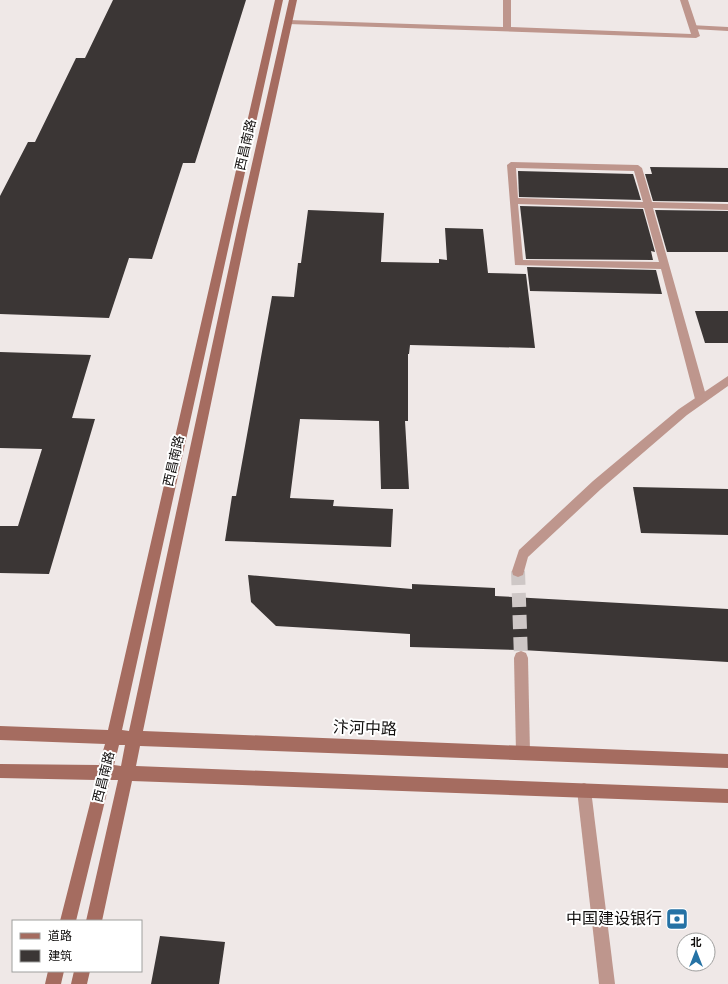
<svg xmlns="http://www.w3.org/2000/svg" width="728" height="984" font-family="'Sofia Sans Condensed','Noto Sans SC',sans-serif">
	<rect width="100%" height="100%" fill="#efe8e7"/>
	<g fill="#3b3635">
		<polygon points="113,0 246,0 195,163 183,163 152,259 129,258 109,318 0,314 0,196 28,142 35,142 76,58 85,58"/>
		<polygon points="650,167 728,168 728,202 653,201 645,174 652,174"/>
		<polygon points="518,171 633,174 641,200 519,197"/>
		<polygon points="520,206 643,209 655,252 651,251 653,260 526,259"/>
		<polygon points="308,210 384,213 381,262 439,263 439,259 447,260 445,228 483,229 488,273 526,274 535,348 410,345 409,354 408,354 408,421 405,421 409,489 381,489 379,421 300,419 290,498 334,500 333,506 393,509 391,547 225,541 232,496 236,496 272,296 294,297 298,263 301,263"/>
		<polygon points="655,210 728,211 728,252 667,252"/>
		<polygon points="527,267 656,270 662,294 530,291"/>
		<polygon points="695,311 728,311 728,343 705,343"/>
		<polygon points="0,352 91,355 72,418 95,419 49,574 0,573 0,526 18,526 42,449 0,448"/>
		<polygon points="633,487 728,489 728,535 641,533"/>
		<polygon points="248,575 412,589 412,584 495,588 495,596 728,609 728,662 522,650 410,647 410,634 276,626 251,602"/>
		<polygon points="160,936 225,942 219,984 151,984"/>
	</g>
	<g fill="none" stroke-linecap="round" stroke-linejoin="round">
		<polyline stroke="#cec7c6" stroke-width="14" stroke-dasharray="14 8" stroke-linecap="butt" points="518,571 521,658"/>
		<g fill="#be968d" fill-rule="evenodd">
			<polygon points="503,0 511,0 511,27 691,34 680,0 688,0 700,36 696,38 288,24 284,22 288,20 503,27"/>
			<path d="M 511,162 L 638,165 L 642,168 L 652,202 L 728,204 L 728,210 L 653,208 L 707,399 L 705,402 L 697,402 L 695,399 L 661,269 L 515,265 L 507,165 ZM 516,168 L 634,171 L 643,202 L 518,198 ZM 518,204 L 644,208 L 659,262 L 523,260 Z"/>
			<polygon points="584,783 589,785 591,790 615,984 599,984 577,790 579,785"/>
		</g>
		<g fill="#be968d" fill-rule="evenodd">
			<polygon points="690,25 728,27 728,31 693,29 689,27"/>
			<polygon points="728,376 728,386 687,415 601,489 528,557 523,575 518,577 513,575 512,571 519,550 593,481 679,409"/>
			<polygon points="521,651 526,653 528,658 530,753 528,758 523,760 518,758 516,753 514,658 516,653"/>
		</g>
		<g fill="#a56c60" fill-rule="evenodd">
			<path d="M 275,0 L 283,0 L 122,730 L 129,731 L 237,230 L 289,0 L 297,0 L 247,230 L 143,731 L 728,754 L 728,768 L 140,746 L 136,766 L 728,789 L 728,803 L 132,781 L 102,921 L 86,921 L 118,780 L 110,780 L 76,921 L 60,921 L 96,780 L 0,778 L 0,764 L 99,765 L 105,744 L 0,740 L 0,726 L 108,730 ZM 119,745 L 125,745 L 121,766 L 114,765 Z"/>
			<polygon points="48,971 64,971 61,984 45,984"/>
			<polygon points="74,971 90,971 87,984 71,984"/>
		</g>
	</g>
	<defs>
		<g id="bank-square" transform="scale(1.15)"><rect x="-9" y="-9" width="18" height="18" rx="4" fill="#2572a5" stroke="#fff"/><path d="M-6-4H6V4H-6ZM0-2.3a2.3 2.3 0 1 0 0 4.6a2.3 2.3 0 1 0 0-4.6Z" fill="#fff"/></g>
	</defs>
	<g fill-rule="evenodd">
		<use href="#bank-square" x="677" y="919"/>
	</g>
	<g text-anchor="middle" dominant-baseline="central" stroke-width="4" stroke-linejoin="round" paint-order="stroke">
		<g font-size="13" fill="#100e0d" stroke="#fff">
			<text transform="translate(246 145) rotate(-77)">西昌南路</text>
			<text transform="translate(174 461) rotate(-77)">西昌南路</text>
			<text transform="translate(104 777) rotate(-76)">西昌南路</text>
		</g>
		<g font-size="16" fill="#100e0d" stroke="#fff">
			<text transform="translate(365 729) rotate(2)">汴河中路</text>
		</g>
		<g font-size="16" fill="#100e0d" stroke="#fff" text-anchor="end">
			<text x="662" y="919">中国建设银行</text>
		</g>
	</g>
	<rect x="12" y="920" width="130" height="52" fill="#ffffff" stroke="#9f9f9e"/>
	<rect x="20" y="933" width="20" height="6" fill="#a56c60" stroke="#9f9f9e"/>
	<text x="48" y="940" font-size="12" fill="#100e0d">道路</text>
	<rect x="20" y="950" width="20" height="12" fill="#3b3635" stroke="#9f9f9e"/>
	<text x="48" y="960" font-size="12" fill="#100e0d">建筑</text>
	<g transform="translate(696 952)"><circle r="19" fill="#ffffff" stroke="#9f9f9e"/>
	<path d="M0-3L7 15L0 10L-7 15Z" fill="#2572a5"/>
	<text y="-6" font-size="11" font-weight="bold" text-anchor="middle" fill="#100e0d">北</text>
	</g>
</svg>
